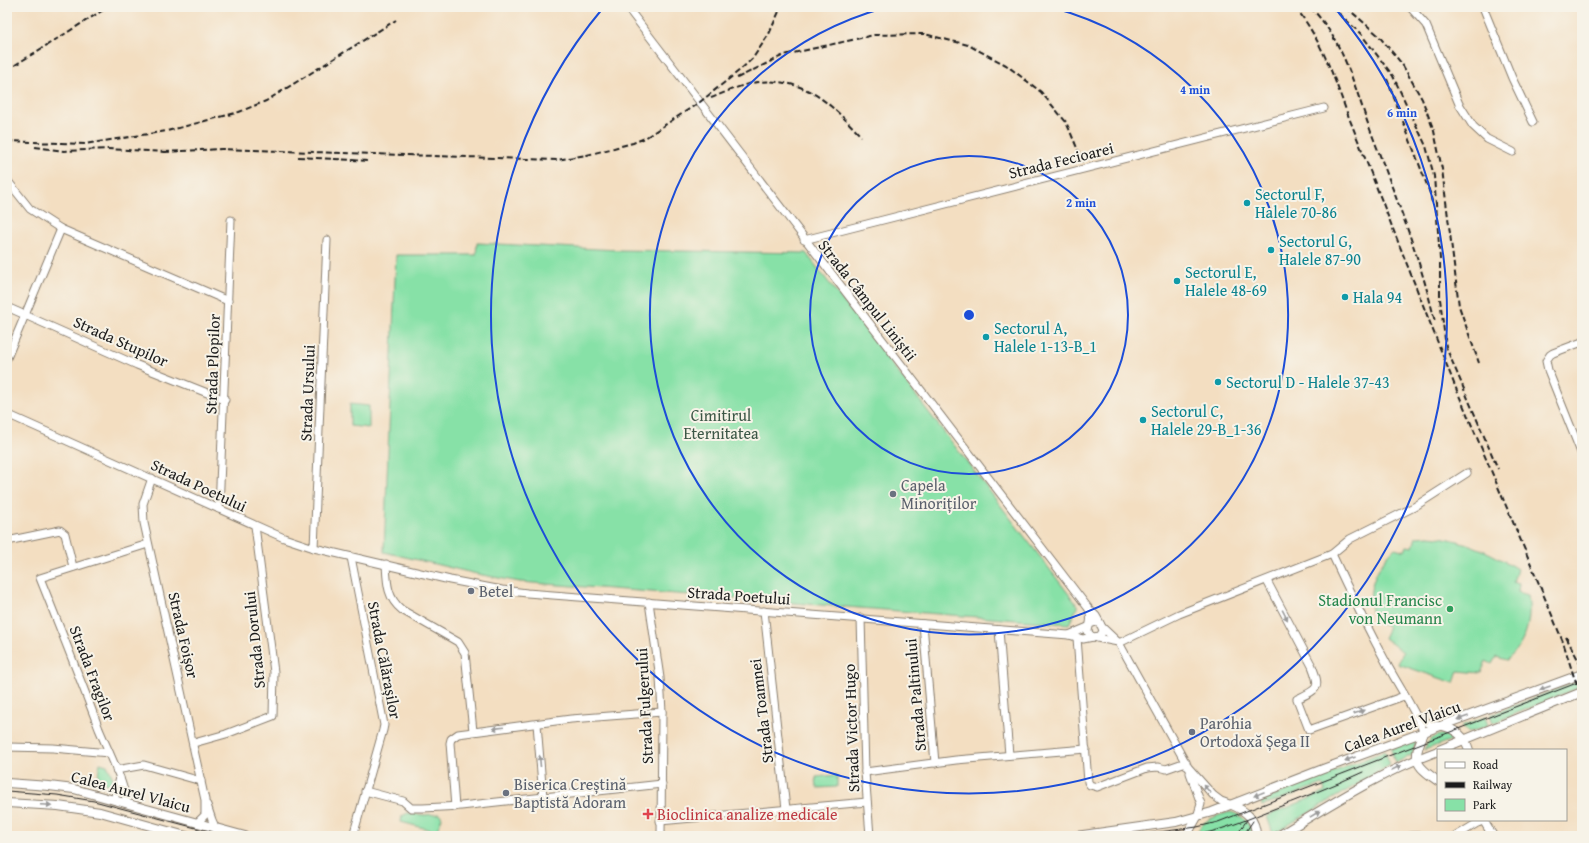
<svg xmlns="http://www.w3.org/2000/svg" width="1589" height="843" font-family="'Gentium Book Plus',serif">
	<rect width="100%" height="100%" fill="#f7f3e8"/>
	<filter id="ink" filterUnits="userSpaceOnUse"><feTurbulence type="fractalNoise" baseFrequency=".025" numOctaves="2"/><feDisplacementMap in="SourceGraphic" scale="8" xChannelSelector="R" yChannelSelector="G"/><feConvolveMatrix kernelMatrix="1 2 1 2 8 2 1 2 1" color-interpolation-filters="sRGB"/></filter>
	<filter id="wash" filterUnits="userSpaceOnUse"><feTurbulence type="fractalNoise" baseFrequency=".012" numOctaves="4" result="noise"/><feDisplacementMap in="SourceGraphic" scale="16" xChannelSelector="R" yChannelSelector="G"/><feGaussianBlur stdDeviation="0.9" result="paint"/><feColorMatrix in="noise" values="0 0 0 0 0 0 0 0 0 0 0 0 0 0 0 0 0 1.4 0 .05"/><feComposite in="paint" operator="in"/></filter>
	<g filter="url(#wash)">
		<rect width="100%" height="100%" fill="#f3dec1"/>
		<g fill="#87e1a7" stroke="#527e62">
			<polygon points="477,243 618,250 806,253 1078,606 1069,624 520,582 477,574 384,552 396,255 476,255"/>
			<polygon points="350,404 369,406 369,428 350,426"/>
			<path d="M 1429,536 C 1460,538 1491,552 1517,569 L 1513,582 L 1519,584 L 1518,592 L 1528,595 C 1532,620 1526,644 1507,660 L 1496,657 L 1492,664 L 1486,661 L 1481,673 L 1458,671 L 1454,683 L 1398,664 L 1403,652 L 1384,638 L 1389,627 L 1381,624 L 1382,616 L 1371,612 C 1367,587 1377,565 1395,548 L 1405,551 L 1407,546 L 1413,547 L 1416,537 Z"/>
			<polygon points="1575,682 1578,688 1493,723 1490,715"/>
			<polygon points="1485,717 1488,725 1469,733 1461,726"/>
			<path d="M 1445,734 L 1454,736 L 1457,738 L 1424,750 C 1427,741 1435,735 1445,734 Z"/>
			<polygon points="1416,740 1412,755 1395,763 1391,749"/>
			<polygon points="1385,751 1390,765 1273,834 1267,816 1325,792 1323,784 1262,806 1261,801"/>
			<polygon points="100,763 107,765 113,778 111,785 97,781"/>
			<polygon points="837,775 837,787 817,788 816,777"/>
			<path d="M 1230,812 C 1243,815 1251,823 1252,836 L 1196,836 C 1200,820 1216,816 1230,812 Z"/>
			<polygon points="408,813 424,815 440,814 442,818 437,830 435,831 401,822 402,816"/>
		</g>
	</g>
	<g filter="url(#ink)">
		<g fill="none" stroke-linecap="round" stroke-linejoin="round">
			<g stroke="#887d6e" stroke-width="9">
				<g id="minor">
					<polyline points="627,7 1089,609 1096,616 1100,623"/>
					<polyline points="1410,7 1426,25 1459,104 1473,126 1487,139 1513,152"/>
					<polyline points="1483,7 1512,78 1533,122"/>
					<polyline points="7,180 30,209 61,229 228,301"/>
					<polyline points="804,240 1324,108"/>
					<polyline points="7,307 137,365 225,400"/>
					<polyline points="1582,342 1553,353 1550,355 1546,361 1548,370 1582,455"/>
					<polyline points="7,358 61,229"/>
					<polyline points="7,414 284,538 314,548 450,580 502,590 527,593 1069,635 1083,639 1093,637"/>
					<polyline points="152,478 143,504 144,523 205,800 205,815 197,823"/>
					<polyline points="219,509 231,220"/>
					<polyline points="7,541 60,530 65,534 73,567"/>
					<polyline points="314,548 327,240"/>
					<path d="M 1332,554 C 1350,593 1369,631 1389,668 C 1401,690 1415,710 1424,733"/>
					<polyline points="351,557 384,725 383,730 353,836"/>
					<path d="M 386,564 C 387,583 387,598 402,610 L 458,642 L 465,653 L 473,731"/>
					<path d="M 1267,581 L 1312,666 C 1321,689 1318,689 1297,699 L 1309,730 L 1404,696"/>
					<polyline points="649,602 660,678 662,712 661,836"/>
					<path d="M 1089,609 C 1090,613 1091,619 1090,623 C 1089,629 1085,632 1093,637 L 1100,636 L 1103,631 L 1101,625 L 1096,622 L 1090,624"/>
					<polyline points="764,611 786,809"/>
					<polyline points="861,618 865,772 870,836"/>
					<polyline points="923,624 935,763"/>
					<polyline points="1102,627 1119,643 1188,767 1213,795 1221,801 1232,805"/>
					<polyline points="999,630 1009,755"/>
					<polyline points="1069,635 1088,627"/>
					<polyline points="1077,638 1088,782 1090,785 1097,787 1147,768 1158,767 1166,769 1186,762"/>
					<polyline points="1097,638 1118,642"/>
					<polyline points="1119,643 1179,614 1332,554 1350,539 1414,507 1467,473"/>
					<path d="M 1419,717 C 1425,723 1431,725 1440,726"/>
					<polyline points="537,724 543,797"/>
					<polyline points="194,743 226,734 273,716 274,672 255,526"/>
					<polyline points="7,747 53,748 109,753"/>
					<polyline points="116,770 144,765 201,781"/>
					<polyline points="865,772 956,760 1086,749"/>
					<polyline points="1190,773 1201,804 1197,817"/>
					<polyline points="365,791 403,801 411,808 423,808 461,806 662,784"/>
					<polyline points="114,800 120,778"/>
					<path d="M 127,803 C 122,777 109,753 99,729 C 80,678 60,628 40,578 L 148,544"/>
					<polyline points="207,805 212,820 219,836"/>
					<polyline points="455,807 450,743 451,739 458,734 571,719 662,712"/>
					<polyline points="660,821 867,802"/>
					<polyline points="1411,836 1419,836"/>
					<polyline points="1456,836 1479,822"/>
				</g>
			</g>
			<g stroke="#887d6e" stroke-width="10">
				<g id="major">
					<path d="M 1443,726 C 1456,730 1465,736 1469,750"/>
					<path d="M 1424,733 C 1412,759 1414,765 1438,781"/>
					<polyline points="1439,750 1582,692"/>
					<polyline points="7,783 49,786 74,789 245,836"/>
					<polyline points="7,803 58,806 100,812 186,836"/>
					<path d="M 1232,805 C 1246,811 1256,819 1256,836"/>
					<polyline points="1479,822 1481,821 1484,821 1493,836"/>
					<polyline points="1076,836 1176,822 1212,812 1323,769 1582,674"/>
					<polyline points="1188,836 1189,831 1197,817"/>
					<path d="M 1278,836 C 1330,805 1381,772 1438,751"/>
				</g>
			</g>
			<use href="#minor" stroke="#fff" stroke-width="7"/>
			<use href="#major" stroke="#fff" stroke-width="8"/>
			<g stroke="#1c1c1c" stroke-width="1">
				<polyline points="7,791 57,795 94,801 226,836"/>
				<polyline points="1129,836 1197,827 1218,822 1582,681"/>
				<path d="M 1191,836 C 1217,832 1241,822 1266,812 C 1299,799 1331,787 1363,772"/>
				<polyline points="1236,836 1247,820"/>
				<polyline points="1243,836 1253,821"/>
			</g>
			<g stroke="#1c1c1c" stroke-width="2" stroke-dasharray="6 3" stroke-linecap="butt">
				<path d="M 1295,7 C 1320,38 1333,74 1346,110 L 1455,386 L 1530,562 L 1563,642 L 1574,677 L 1582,694"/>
				<path d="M 1310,7 C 1344,40 1355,89 1371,132 C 1395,195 1420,256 1435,322"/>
				<polyline points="1332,7 1361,34 1393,76 1426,146 1434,176 1440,259 1440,299 1446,347 1498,469"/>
				<polyline points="1346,7 1378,35 1402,64 1422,99 1434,131 1442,169 1459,306 1479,363"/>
				<polyline points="7,70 108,7"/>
				<polyline points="737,78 784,55 874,35 924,34 968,45 1006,65 1041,92 1066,122 1083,162"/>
				<polyline points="1387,79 1430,193 1432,202"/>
				<path d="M 711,98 C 724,93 738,86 752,83 C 803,75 829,102 861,136"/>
				<polyline points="7,141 85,144 167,131 239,112 266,101 396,20"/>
				<polyline points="35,147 64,151 107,149 168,152"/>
				<polyline points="164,152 221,149 557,160 587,155 633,143 645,138 700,102 740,70 753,58 769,34 781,7"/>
				<polyline points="298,157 369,161"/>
				<polyline points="1566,637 1582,667"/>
			</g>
		</g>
		<defs><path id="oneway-solid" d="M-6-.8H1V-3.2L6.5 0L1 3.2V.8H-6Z"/></defs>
		<g fill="#999">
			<use href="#oneway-solid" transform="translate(1285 615) rotate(62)"/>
			<use href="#oneway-solid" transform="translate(1545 688) rotate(160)"/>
			<use href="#oneway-solid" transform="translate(1359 712) rotate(-20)"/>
			<use href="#oneway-solid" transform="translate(1463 718) rotate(160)"/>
			<use href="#oneway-solid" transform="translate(498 728) rotate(173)"/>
			<use href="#oneway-solid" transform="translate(1350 759) rotate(160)"/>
			<use href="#oneway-solid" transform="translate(540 761) rotate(-95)"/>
			<use href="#oneway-solid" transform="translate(1396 768) rotate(-26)"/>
			<use href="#oneway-solid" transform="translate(1207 789) rotate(-133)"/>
			<use href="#oneway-solid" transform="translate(1259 794) rotate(158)"/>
			<use href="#oneway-solid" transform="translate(46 805) rotate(2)"/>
			<use href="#oneway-solid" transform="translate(1315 814) rotate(-31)"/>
		</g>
	</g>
	<g fill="none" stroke="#1d4ed8" stroke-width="2">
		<circle cx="969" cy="315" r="159"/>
		<path d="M1054 8A319 319 0 1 1 884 8"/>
		<path d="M1335 8A478 478 0 1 1 603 8"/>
	</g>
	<g fill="#0f9aa8" stroke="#f7f3e8" stroke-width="1.5">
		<circle cx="1247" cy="203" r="4"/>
		<circle cx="1271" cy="250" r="4"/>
		<circle cx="1177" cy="281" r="4"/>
		<circle cx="1345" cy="297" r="4"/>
		<circle cx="986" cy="337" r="4"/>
		<circle cx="1218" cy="382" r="4"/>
		<circle cx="1143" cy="420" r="4"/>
	</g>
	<g fill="#6b7280" stroke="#f7f3e8" stroke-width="1.5">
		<circle cx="893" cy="494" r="4"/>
		<circle cx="471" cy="591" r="4"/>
		<circle cx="1192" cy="732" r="4"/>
		<circle cx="506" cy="793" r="4"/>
	</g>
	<circle fill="#2e9e5b" stroke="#f7f3e8" stroke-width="1.5" cx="1450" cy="609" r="4"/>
	<path fill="#e0444e" stroke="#f7f3e8" stroke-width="1.5" d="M646 808h4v4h4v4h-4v4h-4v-4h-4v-4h4z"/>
	<g text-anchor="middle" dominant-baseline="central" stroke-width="4" stroke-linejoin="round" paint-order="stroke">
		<g font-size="16" fill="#1c1c1c" stroke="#f7f3e8">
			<text transform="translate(1061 160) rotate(-14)">Strada Fecioarei</text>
			<text transform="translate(868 300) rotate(52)">Strada Câmpul Liniștii</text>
			<text transform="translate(121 341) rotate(24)">Strada Stupilor</text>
			<text transform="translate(212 364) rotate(-88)">Strada Plopilor</text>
			<text transform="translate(307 393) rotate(-88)">Strada Ursului</text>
			<text transform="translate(199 485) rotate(25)">Strada Poetului</text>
			<text transform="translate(739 595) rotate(4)">Strada Poetului</text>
			<text transform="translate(184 635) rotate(77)">Strada Foișor</text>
			<text transform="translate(254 640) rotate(-96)">Strada Dorului</text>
			<text transform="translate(385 660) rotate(79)">Strada Călărașilor</text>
			<text transform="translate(93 673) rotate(69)">Strada Fragilor</text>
			<text transform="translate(915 695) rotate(-95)">Strada Paltinului</text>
			<text transform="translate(644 706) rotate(-93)">Strada Fulgerului</text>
			<text transform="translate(761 711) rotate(-97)">Strada Toamnei</text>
			<text transform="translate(1402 726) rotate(-20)">Calea Aurel Vlaicu</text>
			<text transform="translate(851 728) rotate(-92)">Strada Victor Hugo</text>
			<text transform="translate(131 791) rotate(15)">Calea Aurel Vlaicu</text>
		</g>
		<g font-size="16" fill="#0d838f" stroke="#f7f3e8" text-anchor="start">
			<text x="1255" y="194">Sectorul F,<tspan x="1255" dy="18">Halele 70-86</tspan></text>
			<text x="1279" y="241">Sectorul G,<tspan x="1279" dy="18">Halele 87-90</tspan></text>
			<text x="1185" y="272">Sectorul E,<tspan x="1185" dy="18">Halele 48-69</tspan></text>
			<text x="1353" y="297">Hala 94</text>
			<text x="994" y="328">Sectorul A,<tspan x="994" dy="18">Halele 1-13-B_1</tspan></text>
			<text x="1226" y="382">Sectorul D - Halele 37-43</text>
			<text x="1151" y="411">Sectorul C,<tspan x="1151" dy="18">Halele 29-B_1-36</tspan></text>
		</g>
		<g font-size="16" fill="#3c5746" stroke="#f7f3e8">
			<text x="721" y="415">Cimitirul<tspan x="721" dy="18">Eternitatea</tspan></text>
		</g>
		<g font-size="16" fill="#5b616d" stroke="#f7f3e8" text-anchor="start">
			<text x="901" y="485">Capela<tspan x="901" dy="18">Minoriților</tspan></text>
			<text x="479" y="591">Betel</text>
			<text x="1200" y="723">Parohia<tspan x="1200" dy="18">Ortodoxă Șega II</tspan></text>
			<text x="514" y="784">Biserica Creștină<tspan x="514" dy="18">Baptistă Adoram</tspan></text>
		</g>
		<g font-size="16" fill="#27864d" stroke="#f7f3e8" text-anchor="end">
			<text x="1442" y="600">Stadionul Francisc<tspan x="1442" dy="18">von Neumann</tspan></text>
		</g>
		<g font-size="16" fill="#be3a42" stroke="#f7f3e8" text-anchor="start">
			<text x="657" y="814">Bioclinica analize medicale</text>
		</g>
	</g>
	<circle cx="969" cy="315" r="6" fill="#1d4ed8" stroke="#f7f3e8" stroke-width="2"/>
	<g font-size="12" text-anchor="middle" font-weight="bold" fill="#1d4ed8" stroke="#f7f3e8" stroke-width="4" stroke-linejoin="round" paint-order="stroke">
		<text x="1195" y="94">4 min</text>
		<text x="1402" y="117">6 min</text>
		<text x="1081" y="207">2 min</text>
	</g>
	<rect width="1589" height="843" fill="none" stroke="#f7f3e8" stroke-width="24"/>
	<rect x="1437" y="749" width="130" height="72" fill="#f7f3e8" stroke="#9f9d96"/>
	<rect x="1445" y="762" width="20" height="6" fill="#ffffff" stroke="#9f9d96"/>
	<text x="1473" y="769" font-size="12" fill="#1c1c1c">Road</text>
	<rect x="1445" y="782" width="20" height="6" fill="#1c1c1c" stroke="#9f9d96"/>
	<text x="1473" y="789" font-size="12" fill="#1c1c1c">Railway</text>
	<rect x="1445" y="799" width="20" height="12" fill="#87e1a7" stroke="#9f9d96"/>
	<text x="1473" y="809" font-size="12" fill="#1c1c1c">Park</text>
</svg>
